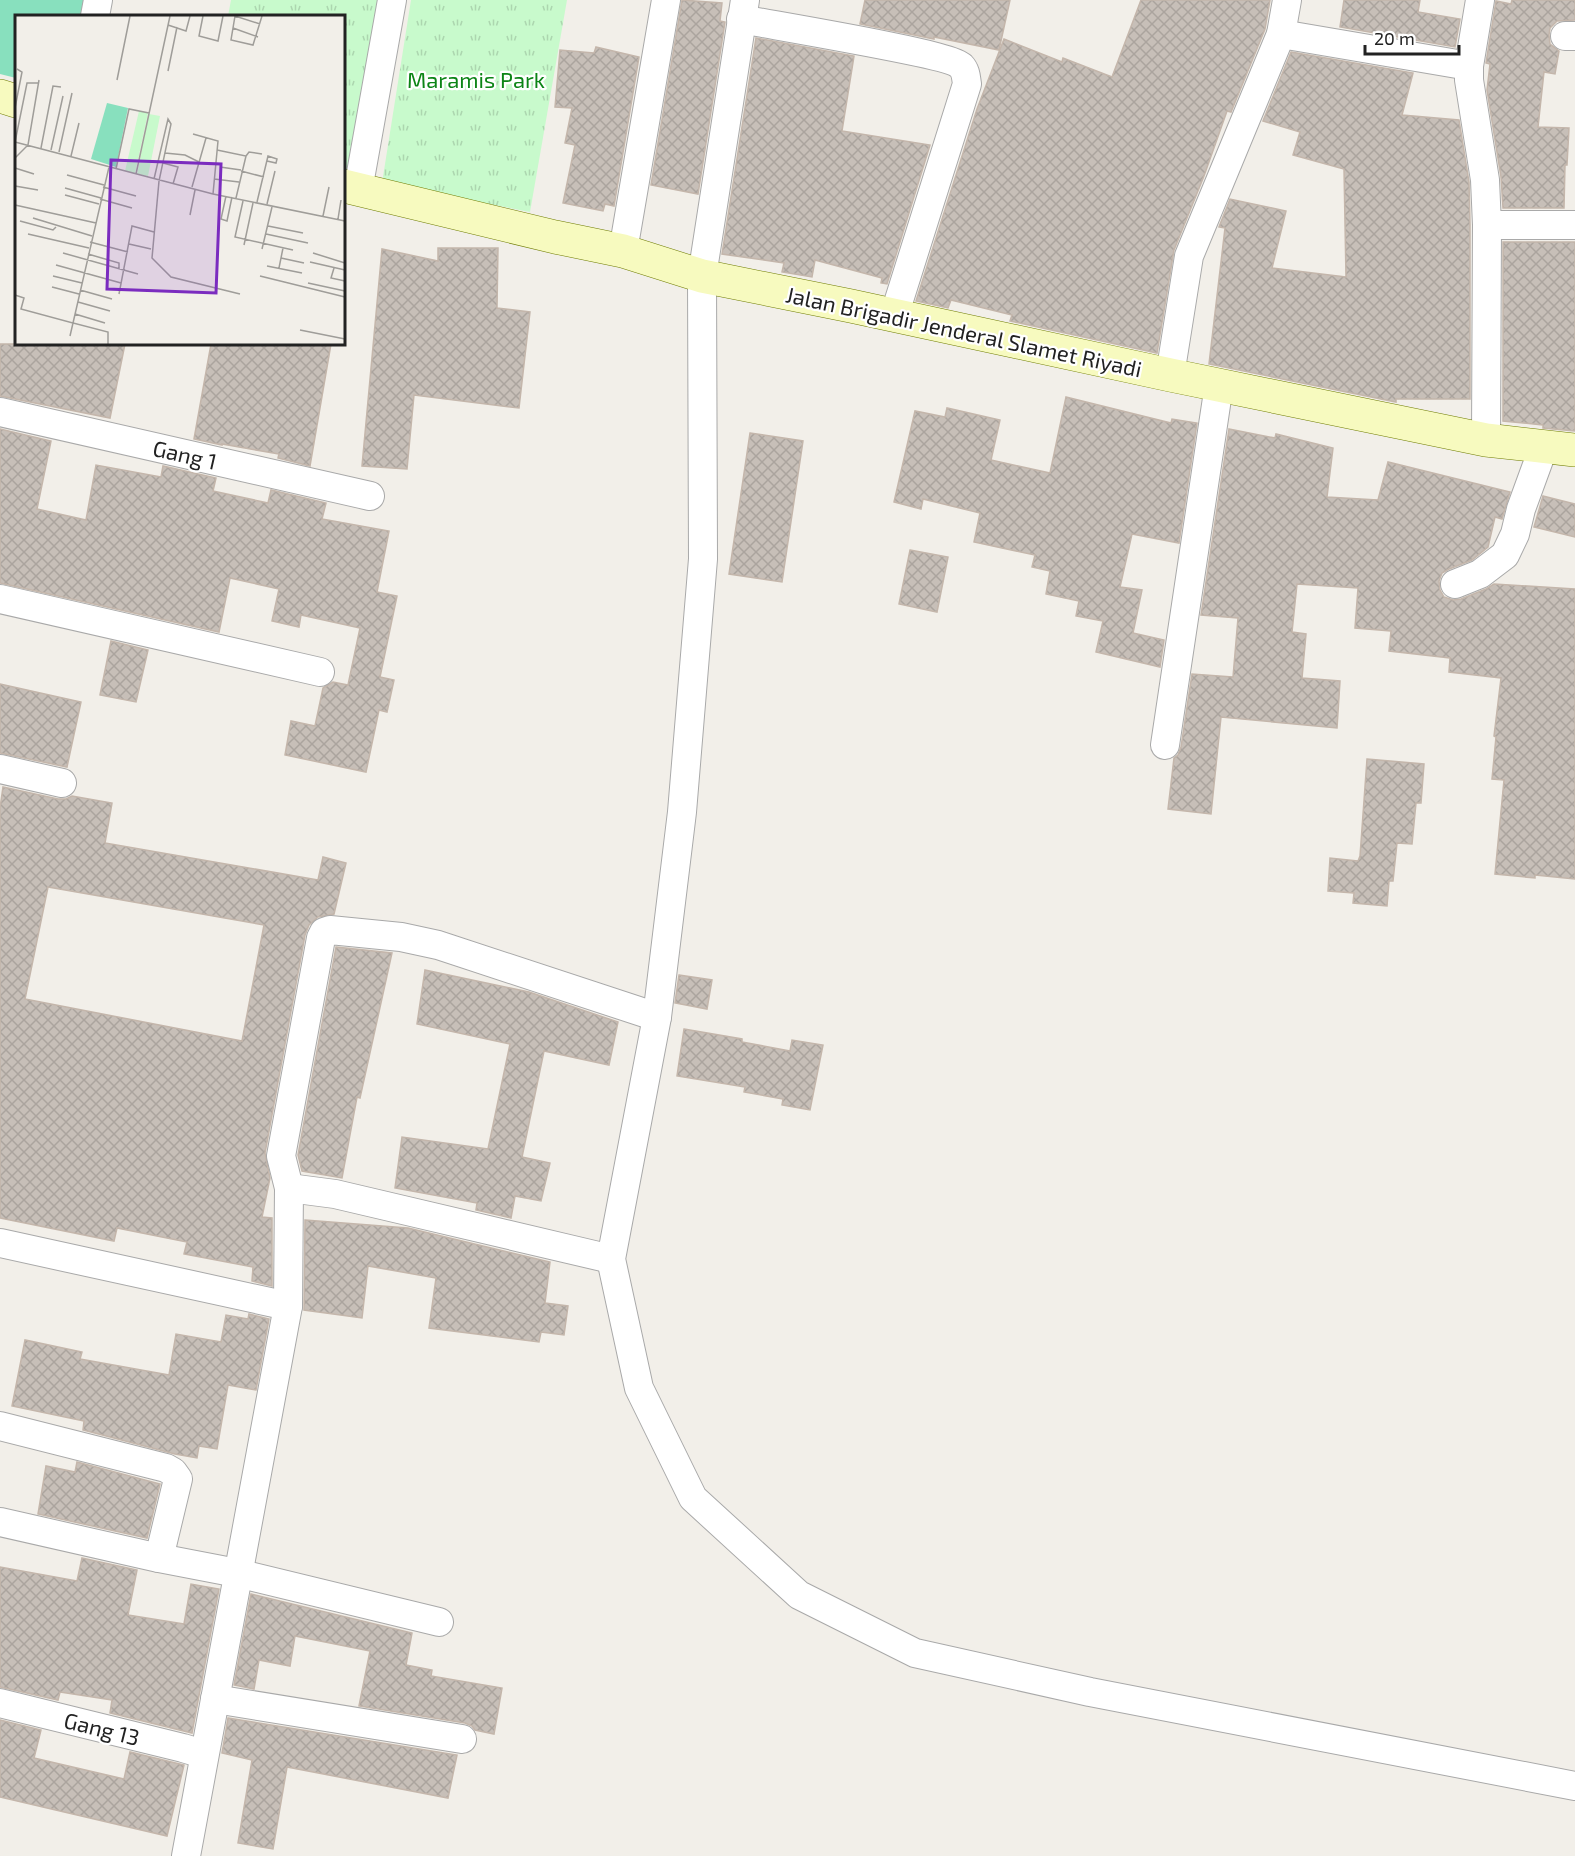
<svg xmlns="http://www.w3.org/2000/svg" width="1575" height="1856" font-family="'Exo 2',sans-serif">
	<defs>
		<pattern id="park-tufts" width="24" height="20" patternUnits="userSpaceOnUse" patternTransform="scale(1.5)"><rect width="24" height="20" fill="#c8facc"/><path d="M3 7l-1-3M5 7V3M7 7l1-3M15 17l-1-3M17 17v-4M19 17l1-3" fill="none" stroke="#acd6af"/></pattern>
		<pattern id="building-cross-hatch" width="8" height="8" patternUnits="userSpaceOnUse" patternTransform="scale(1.5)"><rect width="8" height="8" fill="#c7bfb8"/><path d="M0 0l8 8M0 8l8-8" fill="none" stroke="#aba49e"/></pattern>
	</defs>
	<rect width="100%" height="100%" fill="#f2efe9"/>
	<g fill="url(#park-tufts)">
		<polygon points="231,0 380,0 348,182 344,181 344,16 228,16"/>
		<polygon points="411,0 567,0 530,212 382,183"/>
	</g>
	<polygon fill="#88e0be" points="0,0 93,0 91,16 16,16 16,78 0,74"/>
	<g fill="url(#building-cross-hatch)" stroke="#c4b6ab" stroke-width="1.5" fill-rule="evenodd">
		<polygon points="682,0 722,3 720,21 725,22 698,194 651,185"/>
		<polygon points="865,0 1010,0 999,50 934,37 934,39 860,24"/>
		<polygon points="1141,0 1270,0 1265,29 1231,112 1227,111 1204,176 1174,250 1157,353 1010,321 1012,315 951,300 948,308 916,301 977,109 1004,39 1062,62 1063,58 1112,77"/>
		<polygon points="1344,0 1420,0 1418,12 1460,19 1455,47 1340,27"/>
		<polygon points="1512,0 1575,0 1575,20 1557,21 1550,28 1549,35 1550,44 1559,51 1555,74 1544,72 1538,127 1569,128 1567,165 1565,165 1564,208 1503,208 1501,177 1487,90 1490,64 1486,63 1496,1 1511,4"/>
		<polygon points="756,38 854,56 842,131 930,145 887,284 881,283 882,278 815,260 812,277 782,272 784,263 722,254"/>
		<polygon points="596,47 639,57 614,206 605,204 603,211 563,203 575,145 565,143 572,108 555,107 560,50 594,53"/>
		<polygon points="1291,52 1413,73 1402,115 1459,120 1469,182 1470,225 1470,399 1396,399 1396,402 1209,364 1225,228 1219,227 1230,199 1286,211 1272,268 1346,277 1344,169 1293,155 1300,132 1263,121"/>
		<polygon points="1503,242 1575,242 1575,431 1543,428 1543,425 1503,421"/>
		<polygon points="438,248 498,248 497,308 530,312 519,408 414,395 407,469 362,466 382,249 438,261"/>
		<polygon points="0,344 125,344 110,418 0,396"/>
		<polygon points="211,344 331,344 310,466 278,458 279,454 222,444 222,445 194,439"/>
		<polygon points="1066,397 1171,423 1172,419 1197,423 1179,543 1132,534 1120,587 1142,590 1133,633 1164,640 1160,667 1096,652 1103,621 1076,616 1079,601 1046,594 1050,571 1032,567 1035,555 974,542 980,513 923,499 921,509 894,502 915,411 945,417 947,408 1000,420 991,460 1050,473"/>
		<polygon points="0,429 51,441 37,509 86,520 96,465 161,477 163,466 216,478 213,491 268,503 271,490 326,503 322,519 389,531 377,592 397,596 380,677 394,680 387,712 379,710 366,772 285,755 291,721 315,726 323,688 333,682 348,685 360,628 301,615 299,627 272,621 279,589 230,578 219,632 0,583"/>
		<polygon points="1229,429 1275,438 1276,434 1333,448 1327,497 1378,500 1388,462 1510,492 1502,519 1495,517 1488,547 1472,560 1449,569 1442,573 1439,581 1440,590 1444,597 1453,600 1461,599 1486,589 1494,584 1575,589 1575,879 1535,875 1535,878 1495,874 1504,780 1492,779 1496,737 1494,736 1501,678 1449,672 1450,658 1389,651 1391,631 1355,628 1358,588 1297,584 1292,632 1306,634 1302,678 1340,681 1337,728 1221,717 1211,814 1168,809 1174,758 1178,755 1181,747 1192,674 1233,677 1238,618 1201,615"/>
		<polygon points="750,433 803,441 782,582 729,574"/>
		<polygon points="1543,496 1575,504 1575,537 1534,527"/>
		<polygon points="910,550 948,557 937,612 899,604"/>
		<polygon points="111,641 148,650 136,702 100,695"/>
		<polygon points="0,684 81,702 67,767 0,753"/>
		<polygon points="1367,759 1424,764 1421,803 1416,803 1412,844 1397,843 1393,881 1389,881 1387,906 1353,903 1354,893 1328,891 1330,858 1358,861 1360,856"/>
		<path d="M 3,787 L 58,799 L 66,799 L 72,796 L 112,803 L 105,843 L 318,880 L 323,857 L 346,863 L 334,914 L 318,917 L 309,925 L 305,935 L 265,1153 L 270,1178 L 262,1217 L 272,1218 L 272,1286 L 252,1281 L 253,1267 L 184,1254 L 187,1242 L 117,1228 L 114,1241 L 0,1218 L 0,808 ZM 48,887 L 264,925 L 242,1041 L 25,999 Z"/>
		<polygon points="336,947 392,953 360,1098 357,1097 342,1178 302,1171 298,1155"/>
		<polygon points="425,970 529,992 618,1022 609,1065 544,1051 522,1157 550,1163 541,1201 515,1196 511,1218 476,1210 477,1203 395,1188 402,1137 488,1149 510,1044 417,1024"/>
		<polygon points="679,975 712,980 707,1009 675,1003"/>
		<polygon points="684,1029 742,1039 742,1042 790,1051 792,1040 823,1045 810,1110 782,1105 783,1099 744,1092 745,1087 677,1076"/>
		<polygon points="305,1220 408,1228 550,1262 545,1303 568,1306 564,1335 541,1332 539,1342 429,1328 436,1278 368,1266 362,1318 304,1310"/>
		<polygon points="249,1314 269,1319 256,1390 228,1385 217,1449 199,1446 197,1458 175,1454 83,1430 84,1421 12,1406 25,1340 82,1352 80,1359 169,1375 176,1334 221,1342 226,1315 248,1319"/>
		<polygon points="77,1462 160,1484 147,1538 38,1514 46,1466 75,1472"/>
		<polygon points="82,1558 137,1570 128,1615 184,1624 191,1584 219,1589 192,1733 110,1713 112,1700 60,1692 58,1700 0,1687 0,1567 77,1581"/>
		<polygon points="251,1594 412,1633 406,1665 432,1670 431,1676 502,1688 494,1734 475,1730 472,1726 465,1723 359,1706 370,1651 295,1636 290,1666 259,1660 254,1689 234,1685"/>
		<polygon points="228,1718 457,1755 448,1798 287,1767 273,1849 238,1843 252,1760 222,1753"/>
		<polygon points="0,1720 41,1730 34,1758 124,1779 130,1752 184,1765 167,1836 0,1797"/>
	</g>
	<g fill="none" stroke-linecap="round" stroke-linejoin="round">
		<g stroke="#a9a9a9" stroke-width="30">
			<g id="minor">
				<polyline points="745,0 702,276 703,559 682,812 657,1017 611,1259 639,1388 693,1498 799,1595 915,1653 1090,1692 1575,1786"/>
				<polyline points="1480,0 1469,66 1469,80 1485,180 1487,225 1486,440"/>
				<polyline points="95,16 98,0"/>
				<path d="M 741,19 C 771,25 950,54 961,66 C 966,71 966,78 967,84 L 894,316"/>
				<polyline points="1281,34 1469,66"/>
				<polyline points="1565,36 1575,36"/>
				<polyline points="358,190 392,0"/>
				<polyline points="1487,225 1575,225"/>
				<polyline points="623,251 666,0"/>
				<polyline points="1170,375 1189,256 1281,34 1287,0"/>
				<polyline points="0,412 370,496"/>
				<polyline points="1455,584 1480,574 1505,555 1515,534 1521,509 1544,446"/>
				<polyline points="0,599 320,672"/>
				<polyline points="1165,745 1219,385"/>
				<polyline points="0,769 62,783"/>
				<polyline points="289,1188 335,1194 611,1259"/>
				<polyline points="0,1243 288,1306"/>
				<polyline points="0,1426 166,1468 173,1472 178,1479 159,1558"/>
				<polyline points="0,1522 159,1558 237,1573 439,1622"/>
				<polyline points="215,1699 462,1739"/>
				<polyline points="0,1703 183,1748 203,1754"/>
				<polyline points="186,1856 288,1306 289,1188 281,1156 321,938 324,932 330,930 401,937 438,945 657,1017"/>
			</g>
		</g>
		<g stroke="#707d05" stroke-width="34">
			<g id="secondary">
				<polyline points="0,96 16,101"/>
				<polyline points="344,186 555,237 623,251 702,276 851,306 1170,375 1486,440 1575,450"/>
			</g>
		</g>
		<use href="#minor" stroke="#fff" stroke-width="28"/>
		<use href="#secondary" stroke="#f7fabf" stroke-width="33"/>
	</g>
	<g text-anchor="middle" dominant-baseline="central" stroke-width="4.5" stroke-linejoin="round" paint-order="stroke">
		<g font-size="22" fill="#0c8416" stroke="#fff">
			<text x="476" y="79">Maramis Park</text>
		</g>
		<g font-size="22" fill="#222" stroke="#fff">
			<text transform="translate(964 331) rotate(12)">Jalan Brigadir Jenderal Slamet Riyadi</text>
			<text transform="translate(185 454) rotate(13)">Gang 1</text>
			<text transform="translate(102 1728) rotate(14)">Gang 13</text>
		</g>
	</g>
	<g transform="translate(15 15)">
		<rect width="330" height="330" fill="#f2efe9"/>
		<path d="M 124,96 L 133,98 L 120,159 L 110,156 ZM 134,99 L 145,101 L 133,161 L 122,159 Z" fill="#c8facc"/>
		<path d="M 92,88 L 113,93 L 101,152 L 76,144 Z" fill="#88e0be"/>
		<path fill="none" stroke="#9f9d99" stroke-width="1.5" d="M 188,1 L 184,21 L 203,26 L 208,1M 220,1 L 216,25 L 238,30 L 247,1M 220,1 L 245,9M 153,10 L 171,16 L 175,1M 218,13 L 243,22M 153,56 L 162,12M 102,65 L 115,1M 0,93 L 7,57 L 2,54M 178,119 L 203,126 L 198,179M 0,127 L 12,68 L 24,68M 0,127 L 198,179 L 330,206M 26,133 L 38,71 L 46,72M 36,135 L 48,81M 202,135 L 231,141 L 221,183M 44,137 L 57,78M 150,138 L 170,140 L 186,148M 56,141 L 64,108M 231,141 L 234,137 L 247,139M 0,143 L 13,130 L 24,65M 148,148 L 163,152 L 158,169M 205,152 L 226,155M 0,153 L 19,159M 101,154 L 114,94 L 134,98M 226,156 L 249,162M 121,159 L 155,1M 52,160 L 89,170M 139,164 L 153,104 L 156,109 L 144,166 L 137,243 L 156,262 L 225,279M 199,164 L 224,167M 0,171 L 23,175M 88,172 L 121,181M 177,172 L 191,123M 50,173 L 86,183M 50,180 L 84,189M 211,181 L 206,204 L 212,206 L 217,182M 85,184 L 117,193M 228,186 L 220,222 L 278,235M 242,187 L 253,141 L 262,144 L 261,148 L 252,146M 252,189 L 260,156M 0,190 L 81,208M 175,200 L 180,175M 308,201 L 314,172M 18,203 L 77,221M 323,204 L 326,185M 5,206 L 38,215 L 41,212M 253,211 L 288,218M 13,219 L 74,233M 251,219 L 293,228M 75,227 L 113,237M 114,229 L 136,234M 229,230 L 238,188M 247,234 L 257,192M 48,238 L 123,259M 298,238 L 330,248M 73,239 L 104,248 L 104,254M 266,243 L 289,248M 295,247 L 330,255M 41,250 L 106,268M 252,251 L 287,258M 264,253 L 268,233M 319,253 L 316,263 L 330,266M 38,261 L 67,268M 245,261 L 330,282M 293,268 L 330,276M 37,272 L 64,279M 65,275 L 97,284M 104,279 L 117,211 L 139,217M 0,280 L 9,283 L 6,294 L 58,308 L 55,321M 63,287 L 95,296M 60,299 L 90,308M 285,315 L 330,324M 93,329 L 93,317 L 58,308 L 94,152"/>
		<path fill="#7b2cbf" fill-opacity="0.15" stroke="#7b2cbf" stroke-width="3" d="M 96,145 L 206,149 L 201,278 L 92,274 Z"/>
		<rect width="330" height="330" fill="none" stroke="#222" stroke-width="3"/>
	</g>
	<path d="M1365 45v9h94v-9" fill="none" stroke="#222222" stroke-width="3"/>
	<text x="1374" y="45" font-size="18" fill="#222222" stroke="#ffffff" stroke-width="4.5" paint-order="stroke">20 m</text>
</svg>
